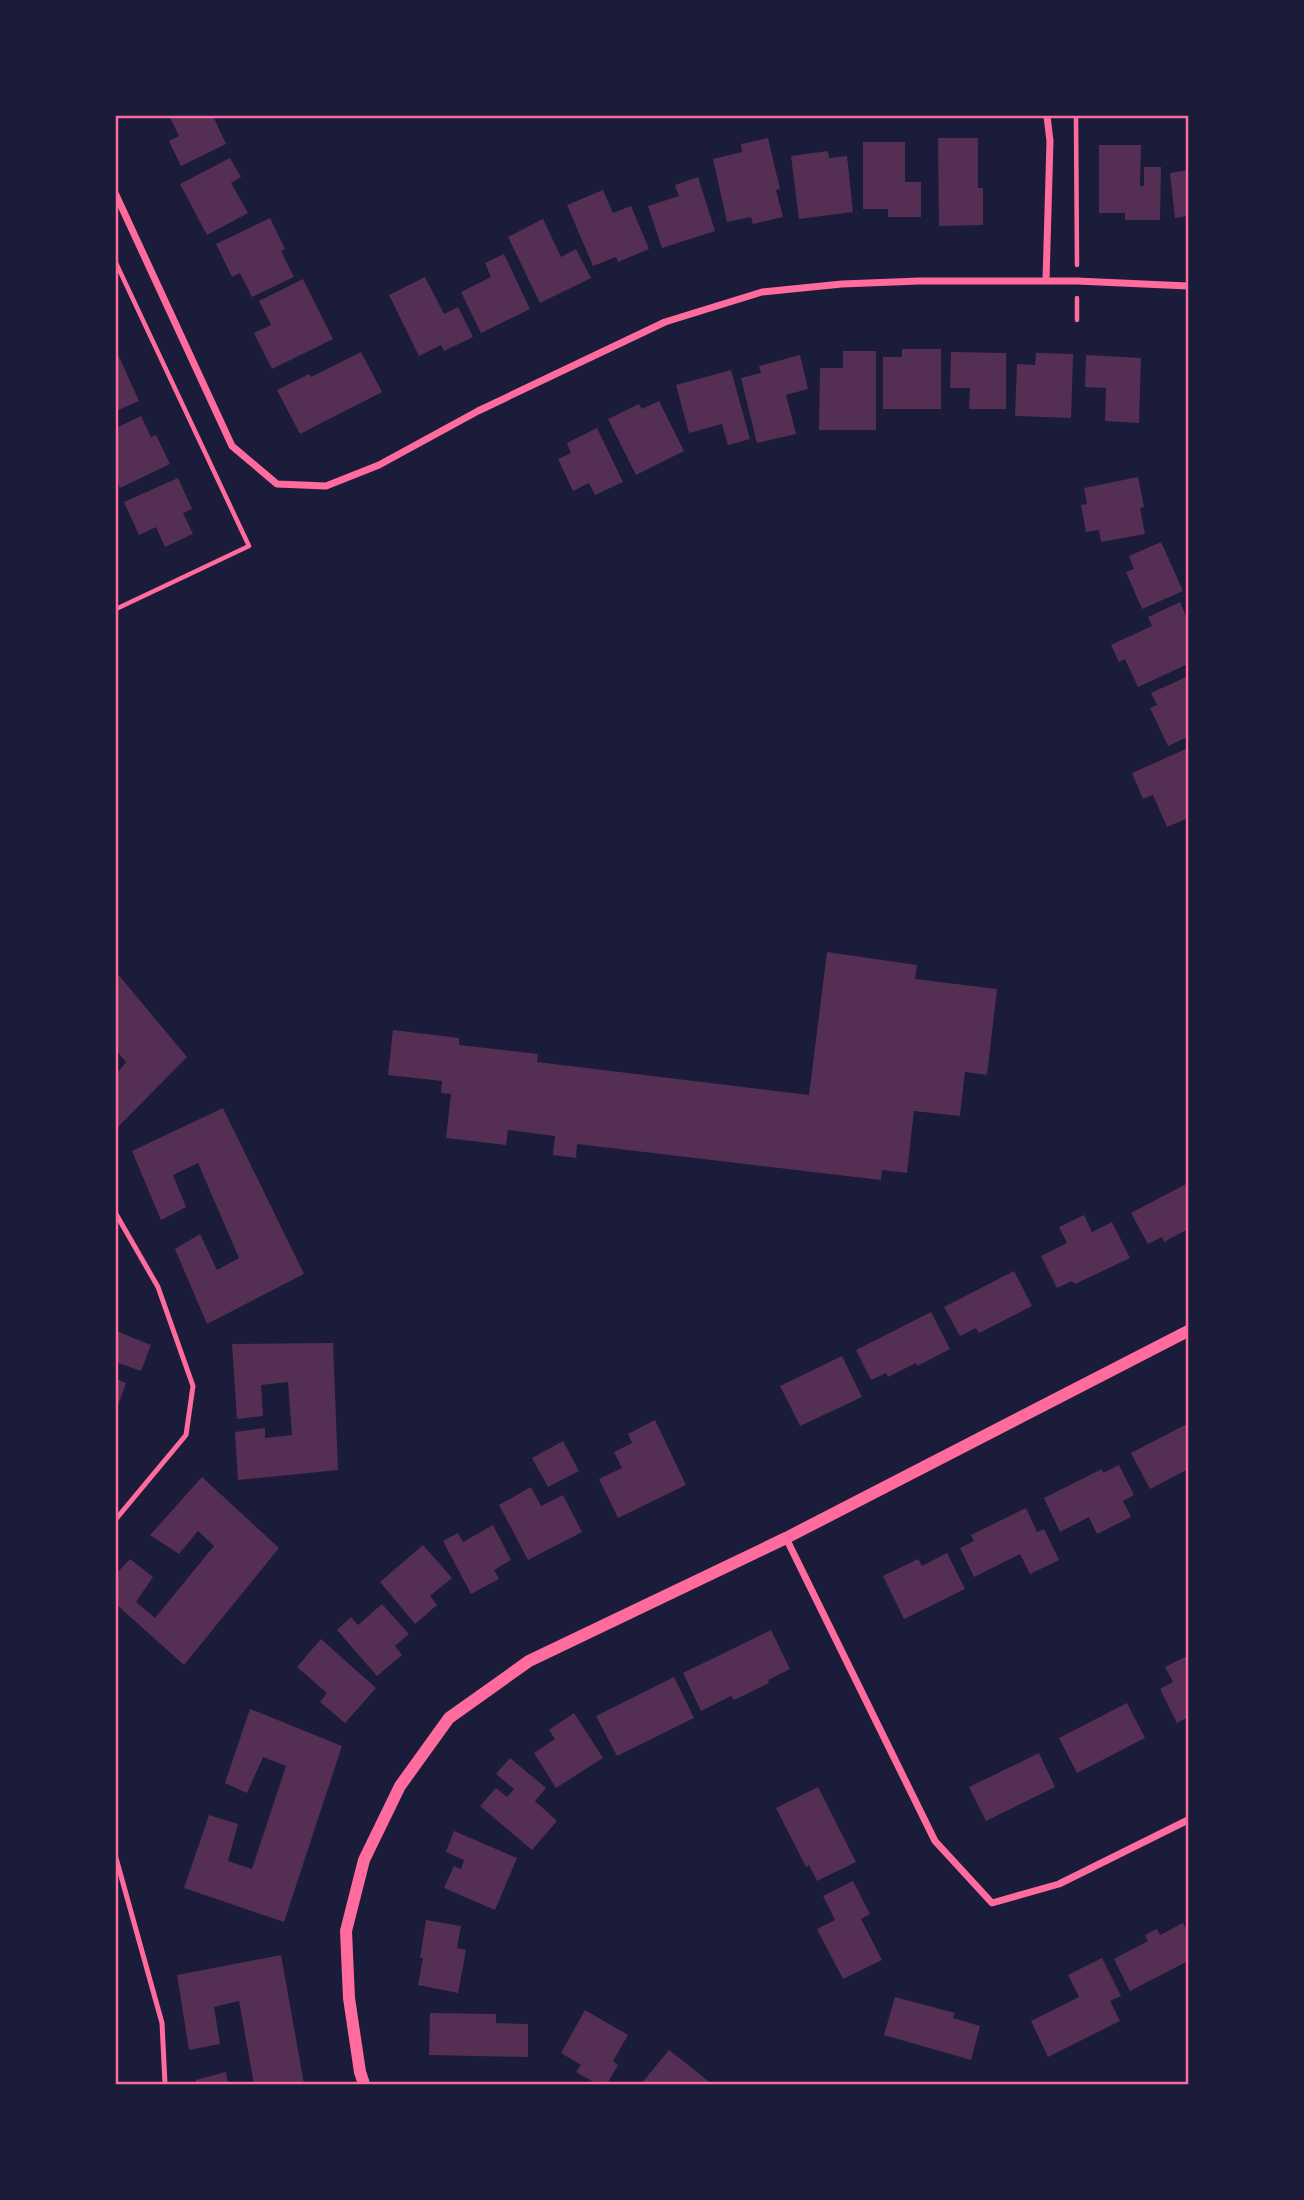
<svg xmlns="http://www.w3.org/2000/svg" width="1304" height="2200" font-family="Quicksand,sans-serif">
	<rect width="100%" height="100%" fill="#1b1b3a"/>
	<g fill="#542f53">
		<polygon points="169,116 213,116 226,144 181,166 169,141 179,136"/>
		<polygon points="768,138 780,189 776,190 783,217 753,224 751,217 727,222 713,159 742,152 741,144"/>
		<polygon points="938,138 978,138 978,188 983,188 983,225 939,226"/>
		<polygon points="863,142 905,142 905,182 921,182 921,217 888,217 888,209 863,209"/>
		<polygon points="1099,145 1141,145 1140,186 1144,186 1144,167 1161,167 1160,220 1125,220 1125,213 1099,213"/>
		<polygon points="828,151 829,158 847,156 853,212 799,219 791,156"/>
		<polygon points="230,158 241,177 231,183 248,213 207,235 180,184"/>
		<polygon points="1188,170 1188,216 1175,218 1170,173"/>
		<polygon points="698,177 715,231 662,248 648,206 679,196 675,185"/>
		<polygon points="603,190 613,213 631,206 649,249 618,262 616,257 593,266 567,205"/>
		<polygon points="270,218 285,249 281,251 294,277 252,297 240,273 232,277 216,244"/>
		<polygon points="543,219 561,257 576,249 591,278 540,303 508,237"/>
		<polygon points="504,254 530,309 481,333 461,292 491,277 485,263"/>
		<polygon points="425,277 444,314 458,307 473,337 444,351 441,345 419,356 389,295"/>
		<polygon points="303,279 333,339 272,369 254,333 271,325 259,301"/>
		<polygon points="902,349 941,349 941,409 883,409 883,357 902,357"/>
		<polygon points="116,350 139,401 116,411"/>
		<polygon points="843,351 876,351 876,430 819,430 820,368 843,368"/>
		<polygon points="361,352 382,392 300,434 277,390 309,374 311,377"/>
		<polygon points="951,352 1006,353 1006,409 969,409 970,388 950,388"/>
		<polygon points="1036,353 1073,354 1071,418 1015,416 1017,364 1035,365"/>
		<polygon points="800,355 808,389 786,395 796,434 757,443 741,378 761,373 759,366"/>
		<polygon points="1086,355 1141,358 1139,423 1105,421 1106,388 1085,387"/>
		<polygon points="731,370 750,439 728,445 722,424 689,433 676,385"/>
		<polygon points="659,401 684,451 636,475 608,419 639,404 642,409"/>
		<polygon points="141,416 151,437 156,435 170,464 120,488 116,479 116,428"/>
		<polygon points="597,428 623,482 595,495 589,483 573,491 558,459 571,453 567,443"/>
		<polygon points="1138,477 1144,507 1140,508 1145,534 1101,542 1099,530 1086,532 1081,505 1087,504 1084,488"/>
		<polygon points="178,478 192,509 183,513 193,534 165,547 156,527 139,535 124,502"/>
		<polygon points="1161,542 1183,591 1142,609 1126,572 1134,569 1129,556"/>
		<polygon points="1180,602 1188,621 1187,637 1188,664 1138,687 1125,659 1119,662 1111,645 1152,626 1148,617"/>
		<polygon points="1186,677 1188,683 1188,737 1168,746 1150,708 1157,705 1151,693"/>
		<polygon points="1188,748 1188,818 1167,827 1153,795 1143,799 1132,773"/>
		<polygon points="827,952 917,965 915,979 997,989 987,1075 965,1072 960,1116 914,1111 907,1173 882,1170 881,1180 577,1144 576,1158 553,1155 555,1136 508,1130 506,1145 446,1138 451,1094 441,1093 442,1081 388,1075 393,1030 459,1038 459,1045 538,1054 537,1062 809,1095"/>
		<polygon points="116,972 187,1057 116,1129 116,1075 126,1062 116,1050"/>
		<polygon points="223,1108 304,1274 207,1324 175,1249 200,1234 217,1270 239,1258 198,1163 173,1175 186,1207 161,1220 132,1151"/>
		<polygon points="1188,1183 1188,1229 1164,1242 1162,1237 1148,1244 1131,1213"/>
		<polygon points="1084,1215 1092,1232 1112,1222 1130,1258 1075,1284 1072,1281 1057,1288 1041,1256 1067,1243 1059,1227"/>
		<polygon points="1014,1271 1032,1306 979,1333 976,1328 960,1336 944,1307"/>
		<polygon points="931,1312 950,1349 917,1366 916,1363 888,1377 886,1373 871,1380 856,1350"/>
		<polygon points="116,1331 151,1345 141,1371 118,1363 116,1371"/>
		<polygon points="333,1343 338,1470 238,1480 235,1432 265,1428 265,1438 292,1435 288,1382 261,1385 263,1416 237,1419 232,1344"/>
		<polygon points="842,1356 862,1397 800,1426 780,1386"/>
		<polygon points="116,1379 126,1383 116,1411"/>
		<polygon points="655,1420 686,1485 618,1518 599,1479 622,1468 614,1452 632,1443 628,1434"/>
		<polygon points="1187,1424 1188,1469 1150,1489 1131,1453"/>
		<polygon points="563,1441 579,1471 548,1487 532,1458"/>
		<polygon points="1119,1465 1134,1495 1123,1501 1131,1517 1097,1534 1089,1517 1060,1532 1044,1498 1102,1469 1103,1473"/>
		<polygon points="202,1477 279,1548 184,1665 116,1604 116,1574 130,1559 153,1577 136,1602 155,1618 214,1546 198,1531 179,1554 150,1535"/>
		<polygon points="531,1487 541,1506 563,1495 582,1532 528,1560 499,1505"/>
		<polygon points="1026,1508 1037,1532 1044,1529 1059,1560 1030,1574 1020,1554 974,1577 960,1548 974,1541 971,1535"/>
		<polygon points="493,1525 511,1560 494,1570 499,1579 471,1594 443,1541 458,1533 463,1542"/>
		<polygon points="423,1545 452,1578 430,1596 437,1605 415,1624 380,1582"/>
		<polygon points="947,1553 965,1589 904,1619 883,1576 918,1559 922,1566"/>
		<polygon points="382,1604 409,1634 395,1646 402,1655 377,1676 337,1630 351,1617 358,1625"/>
		<polygon points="771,1630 790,1669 768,1680 769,1683 734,1700 731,1696 701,1711 683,1673"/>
		<polygon points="321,1639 376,1688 345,1723 320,1702 327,1693 297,1667"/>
		<polygon points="1187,1656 1188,1717 1177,1723 1160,1689 1173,1682 1165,1667"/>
		<polygon points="674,1677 694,1718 617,1756 596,1716"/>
		<polygon points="1127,1703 1145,1738 1077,1773 1059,1738"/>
		<polygon points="250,1709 342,1746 284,1922 184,1888 209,1815 238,1824 228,1861 252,1869 286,1766 263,1757 247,1793 225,1783"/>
		<polygon points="574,1713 603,1758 556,1788 534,1753 555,1739 549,1730"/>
		<polygon points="1039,1753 1055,1787 986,1821 969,1787"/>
		<polygon points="510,1758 546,1788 535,1801 557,1821 532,1850 480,1806 496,1788 507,1797 514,1789 496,1774"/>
		<polygon points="818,1787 856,1862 817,1881 809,1865 806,1867 776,1808"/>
		<polygon points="454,1831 517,1858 495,1910 444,1888 454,1866 461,1869 464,1860 446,1852"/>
		<polygon points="853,1881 870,1914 861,1919 882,1960 843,1979 817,1929 835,1920 823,1896"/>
		<polygon points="426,1920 461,1926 457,1948 466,1950 458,1993 418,1985 423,1958 420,1958"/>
		<polygon points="1183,1923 1188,1933 1188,1961 1130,1991 1114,1959 1148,1941 1145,1935 1157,1929 1160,1935"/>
		<polygon points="281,1955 304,2084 254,2084 239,2001 214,2007 220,2044 189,2050 177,1975"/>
		<polygon points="1102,1958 1121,1996 1110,2001 1120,2021 1048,2057 1031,2021 1079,1997 1068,1975"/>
		<polygon points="895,1997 955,2013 953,2018 980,2026 971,2060 884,2035"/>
		<polygon points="585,2010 628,2035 613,2061 618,2065 607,2084 597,2084 576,2072 581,2065 561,2053"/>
		<polygon points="430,2013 496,2014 496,2023 528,2024 528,2057 429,2055"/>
		<polygon points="669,2050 712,2084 641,2084"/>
		<polygon points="226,2072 228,2084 196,2084 196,2080"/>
	</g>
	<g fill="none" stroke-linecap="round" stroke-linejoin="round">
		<g stroke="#ff6b9d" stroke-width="4.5">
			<polyline points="1076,116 1077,265"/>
			<polyline points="116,263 249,546 116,609"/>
			<polyline points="1077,320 1077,298"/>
		</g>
		<g stroke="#ff6b9d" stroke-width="5">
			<polyline points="116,1214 158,1287 193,1386 186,1435 116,1519"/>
			<polyline points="116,1858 162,2023 165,2084"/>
		</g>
		<g stroke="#ff6b9d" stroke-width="7">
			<polyline points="116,195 232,446 277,484 326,486 379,465 478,411 665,322 762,292 842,284 919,281 1077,281 1188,286"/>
			<polyline points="1046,280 1050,141 1047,116"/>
			<polyline points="786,1538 935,1841 992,1903 1059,1884 1188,1820"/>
		</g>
		<polyline stroke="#ff6b9d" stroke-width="12" points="364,2084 360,2072 349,1998 346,1931 364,1860 400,1786 449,1718 529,1661 786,1538 1188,1331"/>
	</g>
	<rect width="1304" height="2200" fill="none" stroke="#1b1b3a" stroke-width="234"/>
	<rect x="117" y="117" width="1070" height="1966" fill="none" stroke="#ff6b9d" stroke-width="2.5"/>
</svg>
